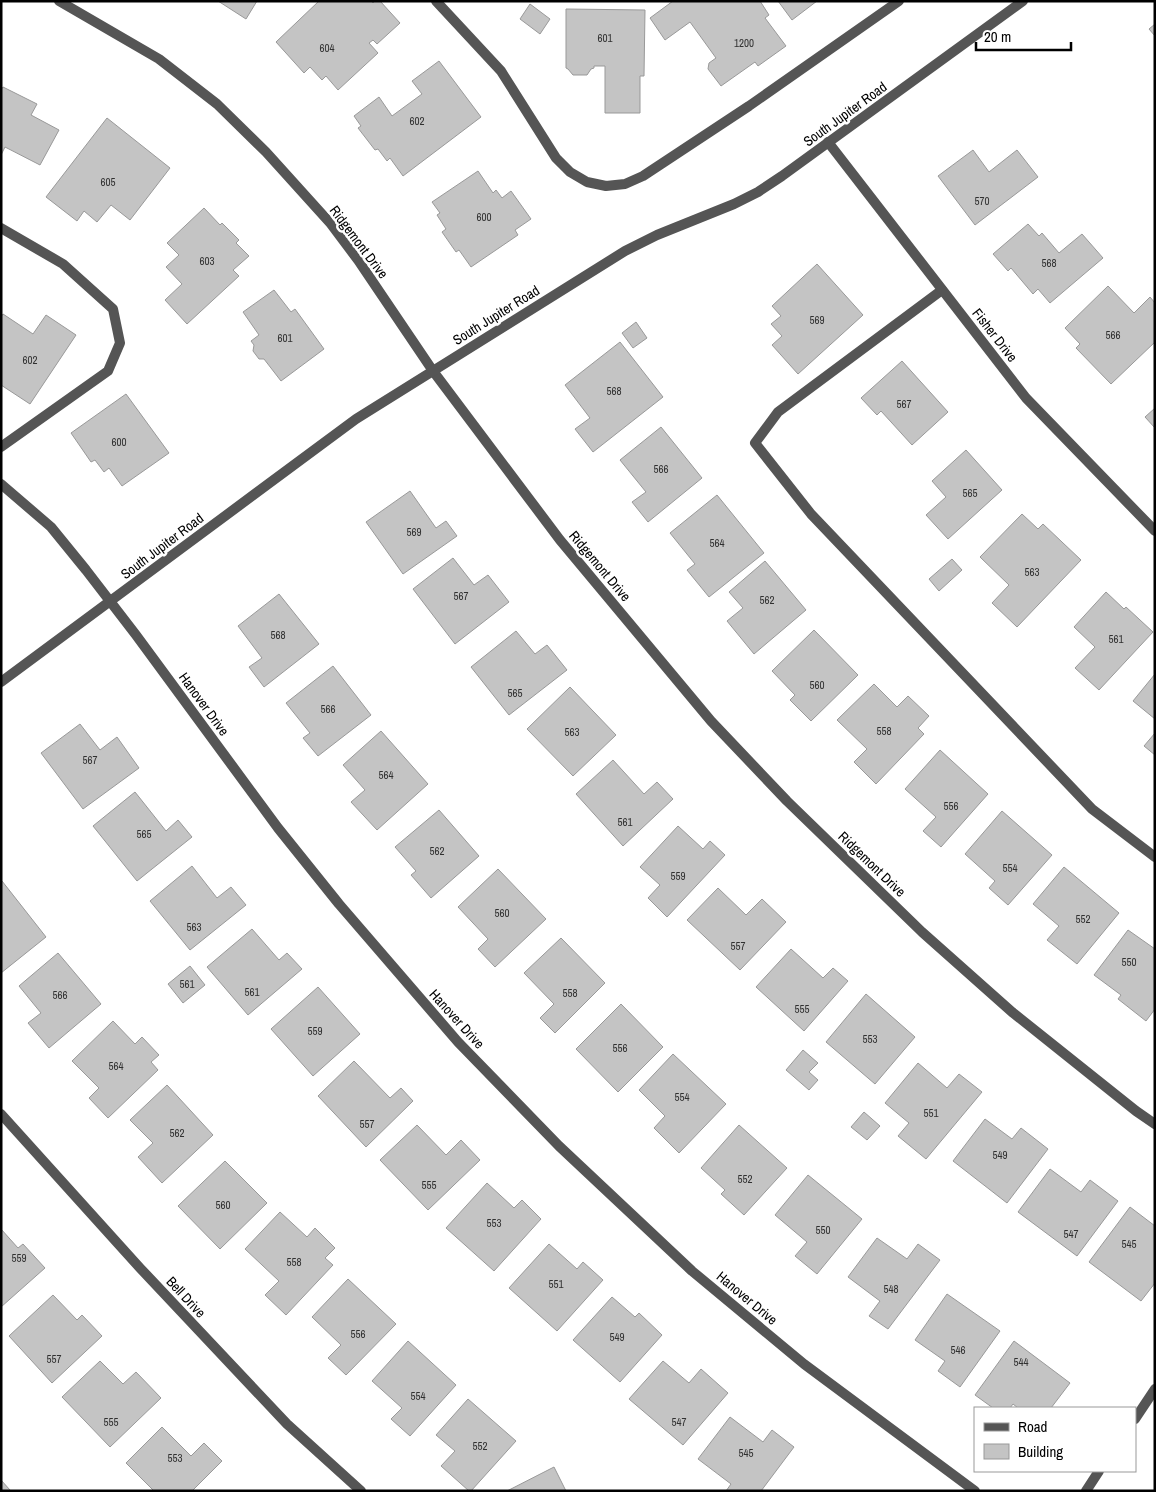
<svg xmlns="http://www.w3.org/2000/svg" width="1156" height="1492" font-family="'Archivo Narrow',sans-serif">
	<rect width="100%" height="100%" fill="#fff"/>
	<g fill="#c4c4c4" stroke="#999">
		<polygon points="218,1 257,1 246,19"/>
		<polygon points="319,1 371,1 373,3 375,1 380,1 400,23 377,44 373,40 369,43 378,53 338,90 326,76 322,80 310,67 304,73 276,42"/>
		<polygon points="673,1 760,1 769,15 765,18 786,46 758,66 755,62 721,86 708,69 709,63 716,58 690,22 665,40 650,18"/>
		<polygon points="778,1 817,1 792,20"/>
		<polygon points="530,4 550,19 540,34 520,19"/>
		<polygon points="566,9 645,10 644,76 640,76 640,113 605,113 605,66 594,66 594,68 591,69 587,75 573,75 568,69 566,68"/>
		<polygon points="1155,24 1155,36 1149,29"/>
		<polygon points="439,61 481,117 403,176 390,158 387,161 378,149 375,150 358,128 361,126 354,116 379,97 392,116 422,94 412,81"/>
		<polygon points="3,87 37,104 31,115 59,130 40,165 5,147 1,155 1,90"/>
		<polygon points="107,118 170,168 130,220 111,205 97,222 84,211 77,221 46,197"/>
		<polygon points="973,150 989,172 1017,150 1038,177 975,225 938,176"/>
		<polygon points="478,171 493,193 496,190 502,198 511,191 531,219 515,230 518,235 471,267 459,250 456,252 442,232 446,229 437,215 440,213 432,202"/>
		<polygon points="204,208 220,225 222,223 239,240 236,243 249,256 233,270 239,276 187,324 165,300 182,284 166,267 179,255 167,243"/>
		<polygon points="1028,224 1039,236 1042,233 1059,253 1082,234 1103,258 1050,303 1038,289 1033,294 1011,268 1008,271 993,254"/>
		<polygon points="817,264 863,315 798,374 772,345 782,336 771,324 781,316 772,306"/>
		<polygon points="1108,286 1134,313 1150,297 1155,303 1155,342 1111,384 1076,348 1080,344 1065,328"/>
		<polygon points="274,290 291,312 295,309 324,349 281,381 264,359 259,359 253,351 254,345 251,341 259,335 243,312"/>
		<polygon points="3,314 33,334 46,315 76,335 30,404 1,385 1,317"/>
		<polygon points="636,322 647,338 633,348 622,333"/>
		<polygon points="620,342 663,397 593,452 575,429 590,418 565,385"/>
		<polygon points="902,361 948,412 912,445 881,411 877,415 861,398"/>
		<polygon points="126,394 169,453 122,486 109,468 104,472 95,460 91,462 71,433"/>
		<polygon points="1155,408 1155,428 1145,417"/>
		<polygon points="661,427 702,478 648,522 632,502 646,492 620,460"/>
		<polygon points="966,450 1002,490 948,539 926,515 946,497 932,481"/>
		<polygon points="410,491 436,528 446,521 457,536 403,574 366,522"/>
		<polygon points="717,495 764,553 709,597 687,570 695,564 670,533"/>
		<polygon points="1022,514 1038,529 1043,524 1081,560 1017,627 992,603 1009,585 980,557"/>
		<polygon points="453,558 474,585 488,575 509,602 455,644 413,589"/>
		<polygon points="952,559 962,570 939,591 929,579"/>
		<polygon points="765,561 806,610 754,654 727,621 743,608 729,592"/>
		<polygon points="1106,592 1124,609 1126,607 1153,632 1099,690 1075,668 1095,647 1074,627"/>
		<polygon points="279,594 319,644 264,687 249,667 262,658 238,626"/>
		<polygon points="814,630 858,675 811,721 790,700 795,695 772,671"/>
		<polygon points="516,631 535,654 547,645 567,670 509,715 471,667"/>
		<polygon points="333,666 371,715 318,756 303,738 310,733 286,703"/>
		<polygon points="1155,674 1155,719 1133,701"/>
		<polygon points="874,684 897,707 908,696 929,716 918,728 924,734 876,784 854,762 867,749 837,720"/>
		<polygon points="570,687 616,735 573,776 527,729"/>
		<polygon points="80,724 100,750 117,737 139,768 83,809 41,753"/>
		<polygon points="381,731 428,784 377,830 351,802 365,790 343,765"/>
		<polygon points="1155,733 1155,755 1144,746"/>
		<polygon points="940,750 988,794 941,847 923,831 936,817 905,789"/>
		<polygon points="613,760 644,794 657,782 673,799 623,846 576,794"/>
		<polygon points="135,792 166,831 178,820 192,837 137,881 93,826"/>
		<polygon points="439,810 479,856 431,898 411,875 416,871 395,847"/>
		<polygon points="1002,811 1052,855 1008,905 989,888 995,881 965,854"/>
		<polygon points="678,826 703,849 710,841 725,855 667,917 648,898 660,885 640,867"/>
		<polygon points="192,866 217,898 231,887 246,905 190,950 150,901"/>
		<polygon points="1064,867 1119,913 1077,964 1047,940 1059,926 1033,904"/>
		<polygon points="498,869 546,919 495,967 478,949 488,939 458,907"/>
		<polygon points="2,881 46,937 1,973 1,881"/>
		<polygon points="718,888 746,915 762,899 786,922 740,970 687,920"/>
		<polygon points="252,929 279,960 287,953 302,969 248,1015 207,967"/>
		<polygon points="1128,930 1155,949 1155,1009 1146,1021 1118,999 1121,995 1094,975"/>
		<polygon points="561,938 605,983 555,1033 540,1018 554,1004 524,973"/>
		<polygon points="791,949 823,978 833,968 848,981 804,1031 756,987"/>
		<polygon points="58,953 101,1004 49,1048 28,1023 41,1013 19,986"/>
		<polygon points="190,966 205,985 183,1003 168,984"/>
		<polygon points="318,987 360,1034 313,1076 271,1029"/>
		<polygon points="866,994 915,1037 875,1084 826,1042"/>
		<polygon points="621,1004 663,1047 618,1092 576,1049"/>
		<polygon points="113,1021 135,1044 142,1037 159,1055 151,1062 158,1070 108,1118 89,1098 99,1088 72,1061"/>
		<polygon points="803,1050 818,1063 809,1072 818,1080 809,1090 786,1070"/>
		<polygon points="673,1054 726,1104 679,1153 654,1128 665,1116 639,1090"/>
		<polygon points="354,1061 390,1098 401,1088 413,1101 366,1147 318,1096"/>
		<polygon points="918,1063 947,1088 959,1074 982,1092 926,1159 898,1136 909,1123 885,1103"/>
		<polygon points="167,1085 213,1135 162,1183 138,1157 153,1143 130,1120"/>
		<polygon points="864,1112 880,1126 867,1140 851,1127"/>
		<polygon points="985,1119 1012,1139 1021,1128 1048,1149 1007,1203 953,1161"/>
		<polygon points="417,1125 446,1155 461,1140 480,1160 428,1210 380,1160"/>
		<polygon points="739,1125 787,1168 744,1215 721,1194 725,1190 701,1168"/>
		<polygon points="225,1161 267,1203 220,1249 178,1206"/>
		<polygon points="1050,1169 1081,1192 1090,1180 1118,1201 1077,1256 1018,1212"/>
		<polygon points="808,1175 862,1219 817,1274 795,1256 807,1242 775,1215"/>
		<polygon points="487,1183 514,1208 522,1200 541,1219 494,1271 446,1228"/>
		<polygon points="1130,1207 1155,1226 1155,1283 1141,1301 1089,1262"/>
		<polygon points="280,1212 307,1237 315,1228 335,1248 325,1258 333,1265 286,1315 265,1295 279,1281 245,1249"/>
		<polygon points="1,1229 18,1248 23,1244 45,1268 1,1307"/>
		<polygon points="877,1238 907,1259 918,1244 940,1260 888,1329 869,1316 880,1301 848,1277"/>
		<polygon points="549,1244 577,1269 583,1262 603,1280 557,1331 509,1288"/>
		<polygon points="348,1279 396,1324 346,1375 328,1358 341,1345 312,1317"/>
		<polygon points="947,1294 1000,1331 960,1387 938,1371 945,1361 915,1340"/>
		<polygon points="53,1295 77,1320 82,1315 102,1336 52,1383 9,1336"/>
		<polygon points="612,1297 635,1317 639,1313 662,1335 620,1382 573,1340"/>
		<polygon points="408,1341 456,1385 410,1436 391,1419 402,1408 372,1381"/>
		<polygon points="1014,1341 1070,1383 1051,1408 1018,1408 1013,1404 1010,1408 993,1408 975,1395"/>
		<polygon points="100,1361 123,1384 136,1372 161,1398 110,1447 62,1397"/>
		<polygon points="663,1361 689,1383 701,1369 728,1393 683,1445 629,1399"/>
		<polygon points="468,1399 516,1441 471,1491 469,1491 441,1466 455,1451 436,1435"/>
		<polygon points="730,1417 763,1442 772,1430 794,1447 761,1491 726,1491 731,1484 698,1459"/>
		<polygon points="162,1427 191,1456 204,1443 222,1461 192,1491 154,1491 126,1463"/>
		<polygon points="554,1467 566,1491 507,1491"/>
		<polygon points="1,1480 10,1490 9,1491 1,1491"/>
	</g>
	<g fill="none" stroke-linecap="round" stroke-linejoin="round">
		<g stroke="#555" stroke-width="10">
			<polyline points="436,1 501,71 556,158 570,172 587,182 606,186 625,184 643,176 749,106 899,1"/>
			<polyline points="1,228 63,264 113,309 120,343 108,371 1,447"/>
			<polyline points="942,290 778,412 755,443 811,514 1092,809 1155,857"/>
		</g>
		<g stroke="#555" stroke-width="10">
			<polyline points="828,142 1026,398 1155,531"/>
			<polyline points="1,484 51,527 86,570 136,635 278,828 339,904 458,1042 559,1146 692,1271 804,1364 975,1491"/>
			<polyline points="1,1114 140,1268 287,1424 361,1491"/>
			<polyline points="1135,1419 1155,1389"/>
			<polyline points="1086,1491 1099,1471"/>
		</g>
		<g stroke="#555" stroke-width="10">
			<polyline points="59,1 159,59 217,104 266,152 331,224 358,260 433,371 560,540 711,721 787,801 922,932 1012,1012 1136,1111 1155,1124"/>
			<polyline points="1,682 356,419 625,251 657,235 734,204 758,192 782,176 1023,1"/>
		</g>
	</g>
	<g text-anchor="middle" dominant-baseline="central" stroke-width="5" stroke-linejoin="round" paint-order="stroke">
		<g font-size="11" fill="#313131">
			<text x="605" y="38">601</text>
			<text x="744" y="43">1200</text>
			<text x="327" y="48">604</text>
			<text x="417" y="121">602</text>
			<text x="108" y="182">605</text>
			<text x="982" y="201">570</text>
			<text x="484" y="217">600</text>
			<text x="207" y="261">603</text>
			<text x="1049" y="263">568</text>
			<text x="817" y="320">569</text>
			<text x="1113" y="335">566</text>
			<text x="285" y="338">601</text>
			<text x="30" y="360">602</text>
			<text x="614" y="391">568</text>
			<text x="904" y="404">567</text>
			<text x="119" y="442">600</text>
			<text x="661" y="469">566</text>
			<text x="970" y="493">565</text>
			<text x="414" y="532">569</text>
			<text x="717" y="543">564</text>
			<text x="1032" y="572">563</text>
			<text x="461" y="596">567</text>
			<text x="767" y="600">562</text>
			<text x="278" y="635">568</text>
			<text x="1116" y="639">561</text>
			<text x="817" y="685">560</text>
			<text x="515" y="693">565</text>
			<text x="328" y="709">566</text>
			<text x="884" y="731">558</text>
			<text x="572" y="732">563</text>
			<text x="90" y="760">567</text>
			<text x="386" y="775">564</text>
			<text x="951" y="806">556</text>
			<text x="625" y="822">561</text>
			<text x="144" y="834">565</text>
			<text x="437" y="851">562</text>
			<text x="1010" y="868">554</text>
			<text x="678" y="876">559</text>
			<text x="502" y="913">560</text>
			<text x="1083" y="919">552</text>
			<text x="194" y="927">563</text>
			<text x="738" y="946">557</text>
			<text x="1129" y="962">550</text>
			<text x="187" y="984">561</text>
			<text x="252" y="992">561</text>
			<text x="570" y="993">558</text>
			<text x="60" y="995">566</text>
			<text x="802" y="1009">555</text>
			<text x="315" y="1031">559</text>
			<text x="870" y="1039">553</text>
			<text x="620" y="1048">556</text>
			<text x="116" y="1066">564</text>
			<text x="682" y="1097">554</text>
			<text x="931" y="1113">551</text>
			<text x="367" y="1124">557</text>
			<text x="177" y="1133">562</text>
			<text x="1000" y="1155">549</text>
			<text x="745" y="1179">552</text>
			<text x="429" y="1185">555</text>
			<text x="223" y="1205">560</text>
			<text x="494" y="1223">553</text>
			<text x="823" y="1230">550</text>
			<text x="1071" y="1234">547</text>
			<text x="1129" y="1244">545</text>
			<text x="19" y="1258">559</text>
			<text x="294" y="1262">558</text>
			<text x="556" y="1284">551</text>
			<text x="891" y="1289">548</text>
			<text x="358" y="1334">556</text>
			<text x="617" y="1337">549</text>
			<text x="958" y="1350">546</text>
			<text x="54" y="1359">557</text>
			<text x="1021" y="1362">544</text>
			<text x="418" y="1396">554</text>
			<text x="111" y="1422">555</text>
			<text x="679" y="1422">547</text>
			<text x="480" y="1446">552</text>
			<text x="746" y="1453">545</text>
			<text x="175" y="1458">553</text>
		</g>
		<g font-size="14" fill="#000" stroke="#fff">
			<text transform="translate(845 114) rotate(-36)">South Jupiter Road</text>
			<text transform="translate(359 242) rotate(53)">Ridgemont Drive</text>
			<text transform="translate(496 315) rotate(-32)">South Jupiter Road</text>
			<text transform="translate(995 335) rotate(52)">Fisher Drive</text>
			<text transform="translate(162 546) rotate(-37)">South Jupiter Road</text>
			<text transform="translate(600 566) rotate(50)">Ridgemont Drive</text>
			<text transform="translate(204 704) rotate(54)">Hanover Drive</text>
			<text transform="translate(872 864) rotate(44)">Ridgemont Drive</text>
			<text transform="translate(457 1019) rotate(48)">Hanover Drive</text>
			<text transform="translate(186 1297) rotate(47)">Bell Drive</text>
			<text transform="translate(747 1298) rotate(40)">Hanover Drive</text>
		</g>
	</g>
	<rect width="1156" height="1492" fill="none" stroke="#000000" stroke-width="5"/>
	<rect x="974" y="1407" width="162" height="65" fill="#ffffff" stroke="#999999"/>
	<rect x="984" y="1423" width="25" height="8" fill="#555555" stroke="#999999"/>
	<text x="1018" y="1432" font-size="15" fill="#000000">Road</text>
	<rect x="984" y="1444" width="25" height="15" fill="#c4c4c4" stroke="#999999"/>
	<text x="1018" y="1457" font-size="15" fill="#000000">Building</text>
	<path d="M976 42v8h95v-8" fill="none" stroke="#000000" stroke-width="2.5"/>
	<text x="984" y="42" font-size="15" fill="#000000" stroke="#ffffff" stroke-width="4" paint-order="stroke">20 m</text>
</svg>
